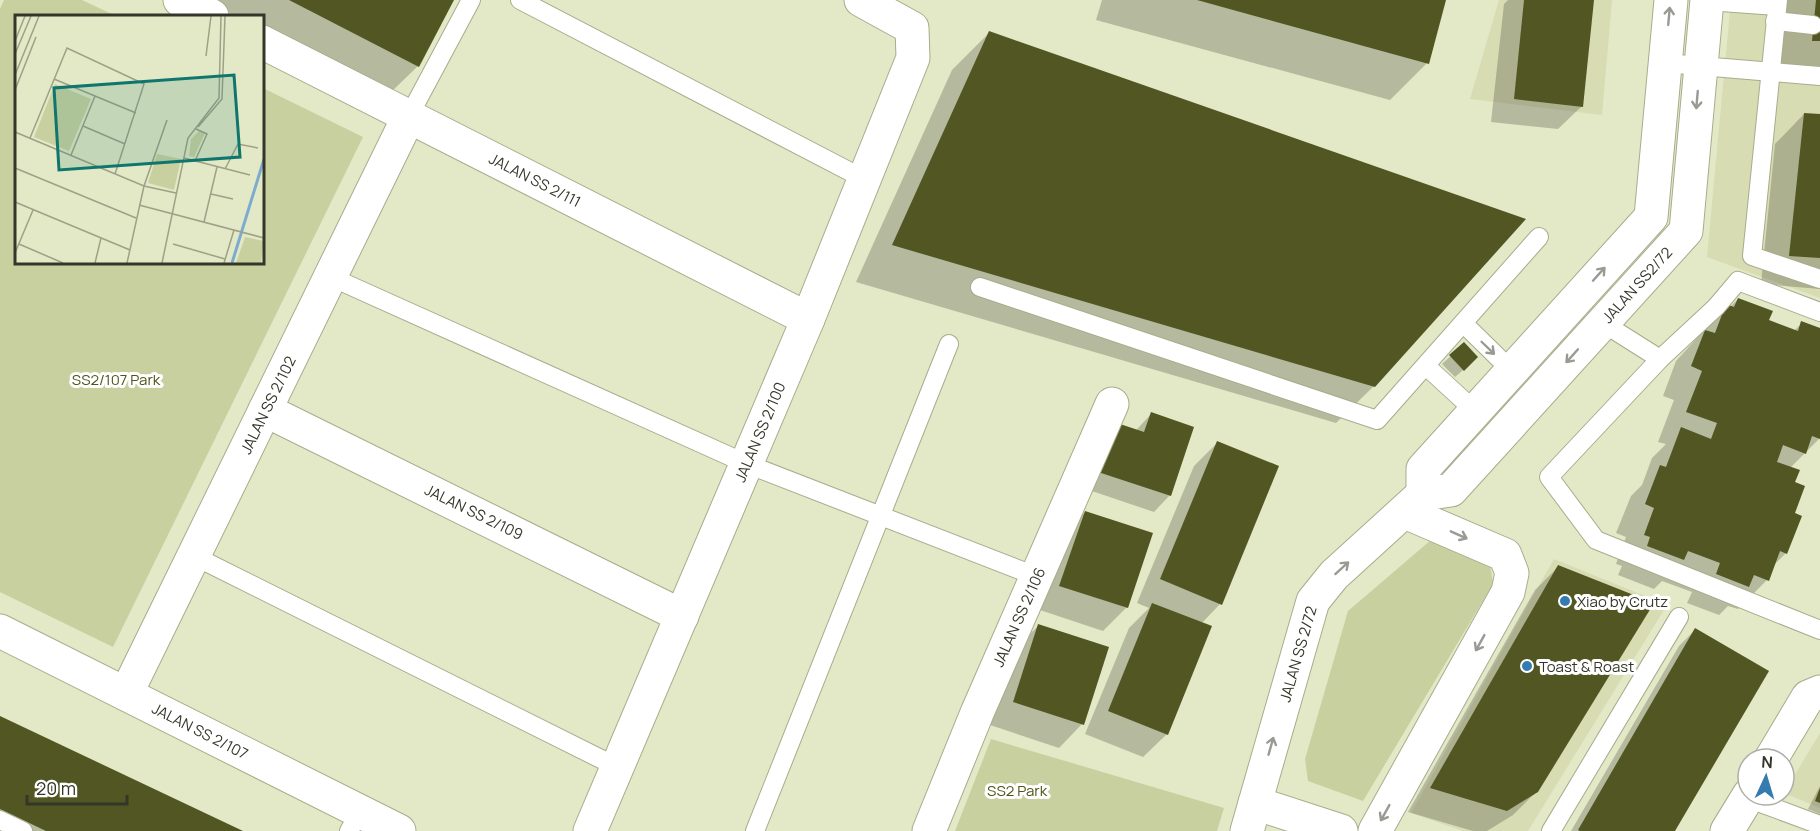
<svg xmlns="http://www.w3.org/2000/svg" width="1820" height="831" font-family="Manrope,sans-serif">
	<rect width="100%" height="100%" fill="#e3e8c6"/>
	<g fill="#d7dcb3">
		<polygon points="1499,0 1612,0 1602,115 1470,99"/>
		<polygon points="1731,0 1820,0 1820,298 1707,257"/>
		<polygon points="1554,559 1667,605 1528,831 1463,831 1411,813"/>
		<polygon points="1820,733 1820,808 1784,793"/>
	</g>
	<g fill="#c9d0a0">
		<polygon points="4,0 82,0 116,16 16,16 16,262 262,262 263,88 363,137 113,647 0,592 0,9"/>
		<polygon points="1431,540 1490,564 1493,584 1363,801 1308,781 1305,759 1348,611"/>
		<polygon points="991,739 1224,808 1217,831 955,831"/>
	</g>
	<g fill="#0003">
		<polygon points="203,0 452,0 418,66 388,95 262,31 262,16 235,16"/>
		<polygon points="1102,0 1445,0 1427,63 1390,100 1096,20"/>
		<polygon points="1508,0 1593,0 1582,106 1558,129 1491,122 1504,4"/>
		<polygon points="1783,0 1820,0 1820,81 1775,77"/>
		<polygon points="989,33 1374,386 1336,423 856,282 952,70"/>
		<polygon points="1804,114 1820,116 1820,289 1761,284 1775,144"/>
		<polygon points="1738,299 1767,321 1794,331 1802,323 1820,329 1820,438 1790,468 1793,483 1793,514 1786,553 1773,566 1767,580 1738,609 1728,606 1719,615 1687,603 1692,592 1662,581 1654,589 1618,575 1622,566 1616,564 1626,537 1616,533 1631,496 1642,485 1652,458 1666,444 1658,442 1674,400 1663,396 1676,361 1726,306 1730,307"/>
		<polygon points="1464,344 1469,365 1455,377 1442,364"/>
		<polygon points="1151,414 1170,495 1154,512 1083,488"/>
		<polygon points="1217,443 1220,604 1201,624 1167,734 1143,757 1085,734 1129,628 1149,608 1137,603 1194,466"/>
		<polygon points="1085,512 1127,607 1103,631 1037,609 1062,536"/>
		<polygon points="1558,567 1537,791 1513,815 1487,831 1473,831 1408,812 1535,590"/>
		<polygon points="1039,625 1082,724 1059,748 990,725 1015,649"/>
		<polygon points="1695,630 1673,831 1571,831 1679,646"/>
		<polygon points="0,718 239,831 0,831"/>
		<polygon points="1820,786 1820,814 1808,809"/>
	</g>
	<g fill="#515622">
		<polygon points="289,0 454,0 419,67"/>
		<polygon points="1197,0 1446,0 1429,64"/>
		<polygon points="1524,0 1594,0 1583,107 1514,99"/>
		<polygon points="1816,0 1820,0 1820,41 1812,41"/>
		<polygon points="989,31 1526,219 1375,387 892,245"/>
		<polygon points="1804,113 1820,114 1820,258 1789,256"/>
		<polygon points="1738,298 1773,311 1769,320 1798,331 1801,321 1820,328 1820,439 1812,436 1806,454 1783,445 1777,462 1800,470 1795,482 1805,486 1795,513 1802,516 1787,554 1780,551 1769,581 1754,575 1749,587 1716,574 1720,563 1688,551 1684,560 1647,546 1650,537 1644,535 1654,508 1645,504 1660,465 1666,467 1681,427 1711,439 1717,423 1686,412 1702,371 1691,366 1705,330 1715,333 1726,304 1734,307"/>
		<polygon points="1464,342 1478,357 1464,371 1449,355"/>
		<polygon points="1151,412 1194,427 1171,496 1098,472 1114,422 1144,432"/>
		<polygon points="1217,441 1279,466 1222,605 1160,579"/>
		<polygon points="1085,511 1153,533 1128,608 1059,586"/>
		<polygon points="1558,565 1654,603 1538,792 1507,811 1430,788"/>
		<polygon points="1152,603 1212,626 1168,735 1108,711"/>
		<polygon points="1038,624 1109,647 1084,725 1013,702"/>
		<polygon points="1695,628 1769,671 1675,831 1580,831 1578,830"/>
		<polygon points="0,716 243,831 46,831 0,809"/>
		<polygon points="1820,788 1820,803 1815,801"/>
	</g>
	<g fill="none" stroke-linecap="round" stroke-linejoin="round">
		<g stroke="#a8ac8c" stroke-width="20">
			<g id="service">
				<polyline points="520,0 864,179"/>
				<polyline points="1778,0 1752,256 1820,279"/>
				<polyline points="1707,1 1777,6"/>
				<polyline points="1775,21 1813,25"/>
				<polyline points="1665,63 1820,76"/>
				<polyline points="409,116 471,0"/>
				<polyline points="331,277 747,464 1038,577"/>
				<polyline points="980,287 1377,420 1539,237"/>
				<polyline points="1820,312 1738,281 1716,307 1660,359 1549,477 1596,540 1820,630"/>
				<polyline points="1603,323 1660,359"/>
				<polyline points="1464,324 1512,371"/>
				<polyline points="1426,366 1475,411"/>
				<polyline points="194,556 617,767"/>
				<polyline points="1747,798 1820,825"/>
				<polyline points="0,820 23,831"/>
				<polyline points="349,831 360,811"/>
				<polyline points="755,831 949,344"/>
				<polyline points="1551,831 1679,617"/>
			</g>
		</g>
		<g stroke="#a8ac8c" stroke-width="35">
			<g id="minor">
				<polyline points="180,0 212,16"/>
				<polyline points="262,42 808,319"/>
				<polyline points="265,410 682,616"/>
				<polyline points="1423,494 1451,490 1686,231 1707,0"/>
				<polyline points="0,631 399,831"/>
				<polyline points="126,694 409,116"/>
				<polyline points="1771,759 1808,697 1820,692"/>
				<polyline points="1255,803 1341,831"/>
				<polyline points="590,831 808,319 913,58 912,28 861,0"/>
				<polyline points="929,831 977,713 1112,404"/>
				<polyline points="1247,831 1313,601 1334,575 1423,494 1423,469 1651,217 1671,0"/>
				<polyline points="1375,831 1508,592 1512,573 1505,555 1405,512"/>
				<polyline points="1727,831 1749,795"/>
			</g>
		</g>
		<use href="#service" stroke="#fff" stroke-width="18"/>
		<use href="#minor" stroke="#fff" stroke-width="33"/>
	</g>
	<defs><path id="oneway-shaft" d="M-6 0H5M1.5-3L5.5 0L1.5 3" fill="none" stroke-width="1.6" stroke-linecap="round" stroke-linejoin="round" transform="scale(1.5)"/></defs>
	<g stroke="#9a9a94">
		<use href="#oneway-shaft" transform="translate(1669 16) rotate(-85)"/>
		<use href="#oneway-shaft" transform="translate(1697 100) rotate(95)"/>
		<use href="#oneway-shaft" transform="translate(1599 274) rotate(-48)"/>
		<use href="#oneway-shaft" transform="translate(1488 348) rotate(44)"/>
		<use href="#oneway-shaft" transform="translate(1572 356) rotate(132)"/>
		<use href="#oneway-shaft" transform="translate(1459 535) rotate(24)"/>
		<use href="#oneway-shaft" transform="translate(1342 568) rotate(-42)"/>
		<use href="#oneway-shaft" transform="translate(1480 643) rotate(119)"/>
		<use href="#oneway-shaft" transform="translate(1271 746) rotate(-74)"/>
		<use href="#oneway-shaft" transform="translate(1385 813) rotate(119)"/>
	</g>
	<g fill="#347bb0" stroke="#fff" stroke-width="2">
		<circle cx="1565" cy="601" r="6"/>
		<circle cx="1527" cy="666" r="6"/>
	</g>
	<g text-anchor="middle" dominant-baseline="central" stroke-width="6" stroke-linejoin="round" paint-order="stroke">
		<g font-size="15" fill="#343629" stroke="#fff">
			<text transform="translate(535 180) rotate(27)">JALAN SS 2/111</text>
			<text transform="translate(1637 285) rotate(-48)">JALAN SS2/72</text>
			<text transform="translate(268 405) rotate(-64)">JALAN SS 2/102</text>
			<text transform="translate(760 432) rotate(-67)">JALAN SS 2/100</text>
			<text transform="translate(474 512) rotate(26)">JALAN SS 2/109</text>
			<text transform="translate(1019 617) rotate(-66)">JALAN SS 2/106</text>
			<text transform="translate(1298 654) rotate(-74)">JALAN SS 2/72</text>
			<text transform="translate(200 731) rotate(27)">JALAN SS 2/107</text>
		</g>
		<g font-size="15" fill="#505517" stroke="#fff">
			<text x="116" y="379">SS2/107 Park</text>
			<text x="1017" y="790">SS2 Park</text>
		</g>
		<g font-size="15" fill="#343629" stroke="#fff" text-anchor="start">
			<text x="1577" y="601">Xiao by Crutz</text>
			<text x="1539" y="666">Toast &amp; Roast</text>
		</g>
	</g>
	<g transform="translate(15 15)">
		<rect width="249" height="249" fill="#e3e8c6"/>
		<path d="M 40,69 L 76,84 L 54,136 L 19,122 ZM 184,116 L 190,118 L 179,142 L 174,141 L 176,124 ZM 142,139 L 166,144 L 159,175 L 133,168 ZM 230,222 L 249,226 L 246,248 L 221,248 Z" fill="#c9d0a0"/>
		<path fill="none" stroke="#7dabd0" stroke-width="3" d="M 217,248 L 249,144"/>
		<path fill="none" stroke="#9da187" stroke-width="1.5" d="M 0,26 L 10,1M 0,39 L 16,1M 191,41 L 196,1M 0,60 L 24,1M 39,64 L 121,98M 0,75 L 21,22M 68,111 L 110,129M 183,112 L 207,84 L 210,1M 0,117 L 129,171 L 161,178M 15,123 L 52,33 L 129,69 L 100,159M 56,140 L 80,81M 169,143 L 235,160M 180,146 L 192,119 L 181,114M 0,153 L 121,203M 210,154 L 223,129 L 243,133M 196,179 L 218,184M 0,187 L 115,235M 124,190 L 249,223M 189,207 L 202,152M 4,229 L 48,248M 158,229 L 210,244M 0,238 L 18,195M 80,248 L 86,223M 112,248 L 129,171 L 152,105M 147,248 L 173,123 L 204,83 L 206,1M 209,248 L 219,215"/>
		<path fill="#0f766e" fill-opacity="0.15" stroke="#0f766e" stroke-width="3" d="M 219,60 L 225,142 L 44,155 L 39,73 Z"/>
		<rect width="249" height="249" fill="none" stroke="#343629" stroke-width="3"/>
	</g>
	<g transform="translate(1766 777) rotate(4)"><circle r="28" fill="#ffffff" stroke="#aeafa9" stroke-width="1.5"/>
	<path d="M0-4.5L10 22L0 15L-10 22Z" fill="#347bb0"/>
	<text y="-9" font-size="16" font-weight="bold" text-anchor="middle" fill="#343629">N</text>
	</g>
	<path d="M27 795v9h100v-9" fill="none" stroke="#343629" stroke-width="3"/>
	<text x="36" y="795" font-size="18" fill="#343629" stroke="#ffffff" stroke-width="4.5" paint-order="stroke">20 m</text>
</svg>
